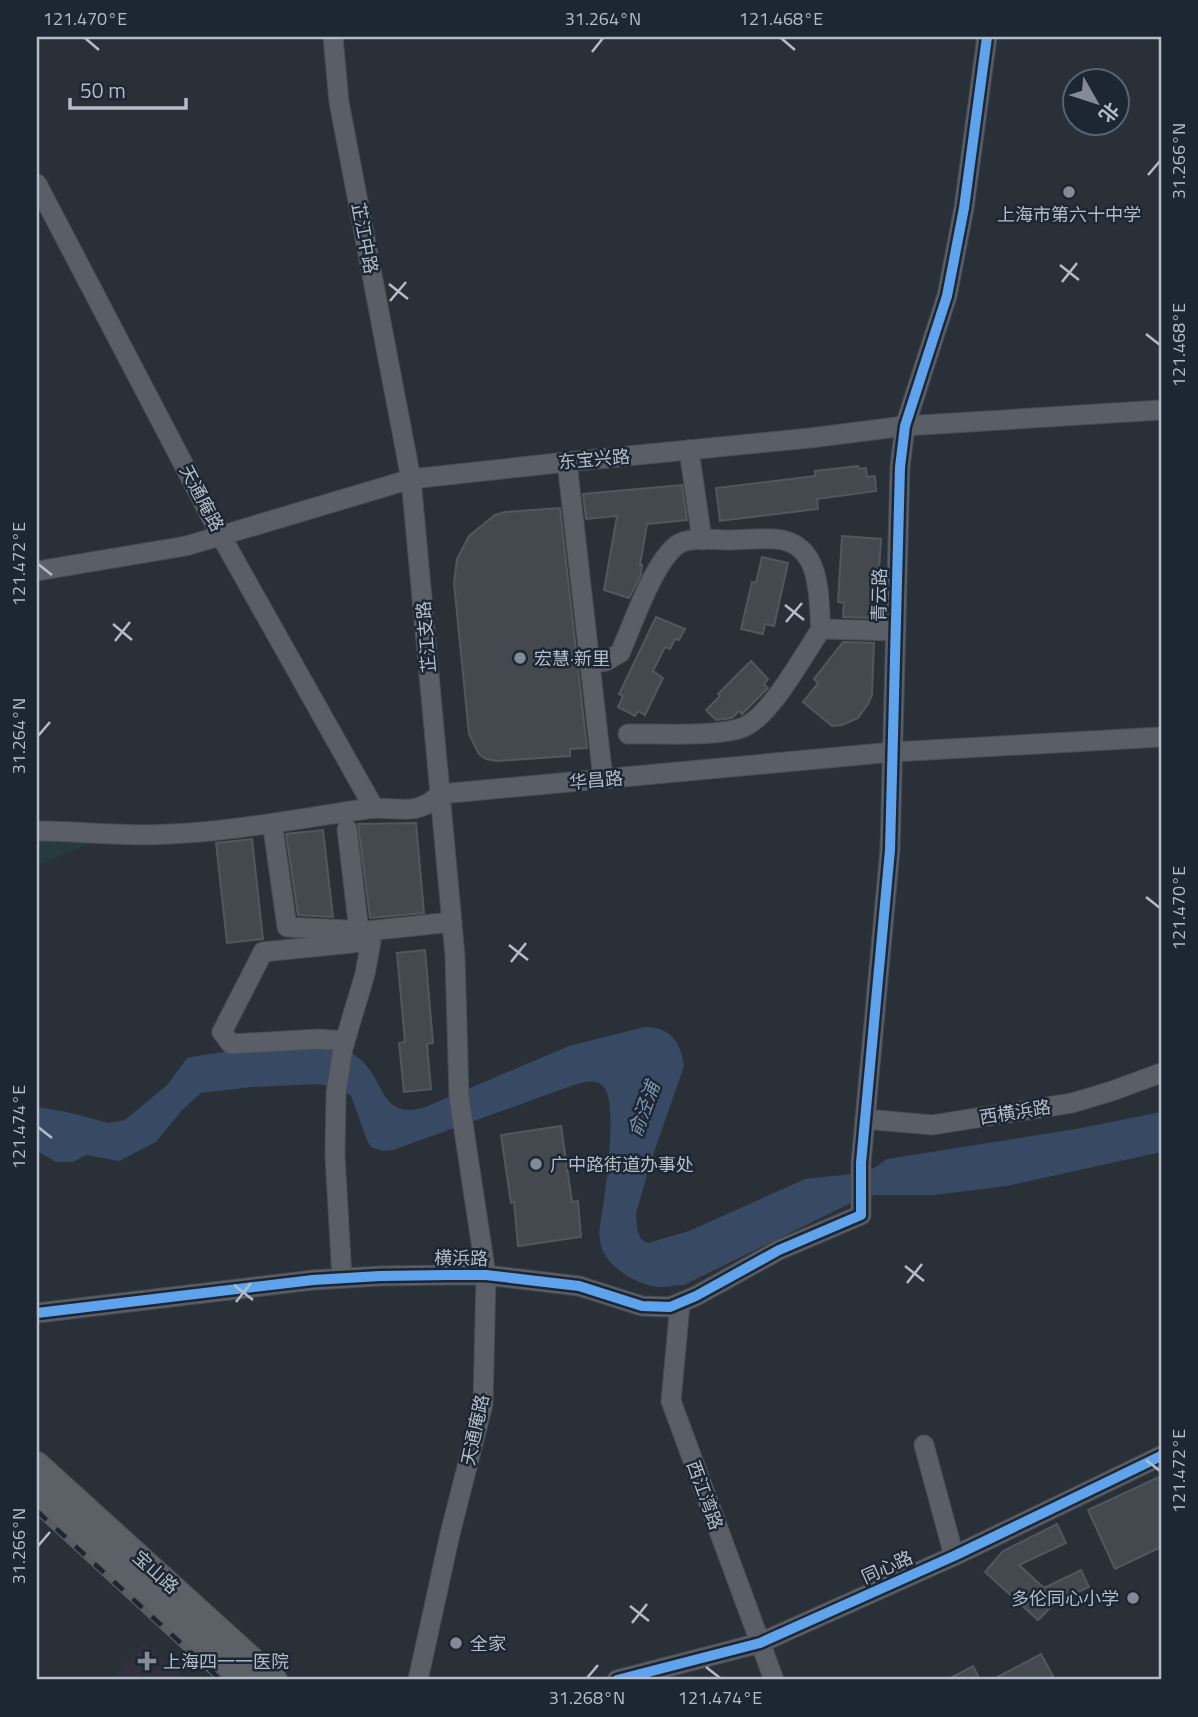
<svg xmlns="http://www.w3.org/2000/svg" width="1198" height="1717" font-family="'Titillium Web','Noto Sans SC',sans-serif">
	<rect width="100%" height="100%" fill="#2a3038"/>
	<polygon fill="#31303e" points="145,1643 187,1680 112,1680"/>
	<polygon fill="#273a3e" points="37,841 90,843 37,866"/>
	<path fill="#384963" d="M 645,1027 C 670,1027 681,1042 684,1066 L 650,1164 L 636,1214 L 637,1229 L 641,1239 L 648,1243 L 689,1231 L 805,1179 L 853,1174 L 874,1168 L 887,1159 L 1076,1129 L 1161,1112 L 1161,1152 L 1007,1186 L 934,1195 L 875,1195 L 855,1201 L 684,1285 C 676,1285 669,1287 661,1287 C 640,1287 610,1269 602,1249 C 600,1244 600,1238 599,1233 C 603,1207 621,1100 602,1085 C 593,1078 581,1083 571,1086 L 393,1150 L 383,1151 L 371,1147 L 367,1140 L 351,1096 L 344,1091 L 319,1084 L 252,1087 L 201,1093 L 182,1110 L 156,1142 L 119,1161 L 86,1155 L 73,1162 L 56,1162 L 37,1151 L 37,1107 L 67,1112 L 109,1123 L 125,1120 L 167,1085 L 187,1058 C 222,1051 323,1038 353,1054 C 386,1073 376,1120 423,1108 L 569,1046 Z"/>
	<g fill="#444950" stroke="#52575f" stroke-width="2">
		<polygon points="858,466 859,469 866,468 867,477 875,476 876,491 817,499 818,509 720,521 716,488 815,476 815,471"/>
		<polygon points="682,485 687,520 647,524 640,565 642,565 641,575 629,598 604,590 617,516 586,519 583,494"/>
		<polygon points="560,508 587,748 570,749 570,756 497,761 486,759 479,754 469,734 454,583 457,559 469,536 495,515 505,512"/>
		<polygon points="842,536 881,539 876,618 843,617 844,603 838,602"/>
		<polygon points="762,557 788,563 774,626 765,624 763,634 741,629 752,582 756,583"/>
		<polygon points="656,617 685,629 679,640 675,639 670,649 665,647 653,671 663,678 645,715 638,711 635,716 618,707 623,696 619,694"/>
		<polygon points="843,642 874,643 872,695 868,704 858,718 842,725 832,726 803,702 818,683 814,679"/>
		<polygon points="751,661 768,679 764,684 768,688 742,714 739,711 732,718 716,720 706,710 720,696 718,694"/>
		<polygon points="416,823 424,913 370,918 358,824"/>
		<polygon points="323,830 333,917 298,915 286,834"/>
		<polygon points="252,839 263,939 227,943 216,843"/>
		<polygon points="425,950 433,1043 427,1044 431,1089 404,1092 399,1043 405,1042 397,953"/>
		<polygon points="561,1126 572,1202 578,1201 581,1237 518,1246 514,1202 511,1203 501,1135"/>
		<polygon points="1161,1476 1161,1547 1115,1569 1088,1510"/>
		<polygon points="1057,1524 1066,1543 1019,1565 1044,1588 1081,1570 1089,1587 1056,1602 1038,1620 985,1572 1003,1551"/>
		<polygon points="1041,1654 1055,1680 992,1680"/>
		<polygon points="973,1666 980,1680 947,1680"/>
	</g>
	<g fill="none" stroke-linecap="round" stroke-linejoin="round">
		<g stroke="#484c53" stroke-width="21">
			<g id="minor">
				<polyline points="333,37 339,102 411,479 455,956 459,1097 486,1275 483,1404 450,1534 418,1680"/>
				<polyline points="37,184 221,536 374,808"/>
				<polyline points="689,450 702,540"/>
				<polyline points="567,462 603,779"/>
				<polyline points="37,571 186,546 411,479 567,462 810,438 905,426 1161,410"/>
				<polyline points="821,629 896,631"/>
				<path d="M 590,664 L 606,661 L 620,653 C 633,624 653,563 677,545 C 689,536 714,540 729,540 C 746,540 766,537 782,540 C 822,548 818,597 821,629 C 804,655 772,713 746,726 C 722,738 656,733 628,734"/>
				<polyline points="347,829 359,931"/>
				<path d="M 37,831 C 81,831 126,837 170,834 C 236,831 301,818 366,809 C 396,805 415,819 440,794 L 893,752 L 1161,737"/>
				<polyline points="274,835 287,927 367,931 452,922"/>
				<polyline points="865,1119 932,1125 1072,1103 1112,1091 1161,1073"/>
				<polyline points="342,1278 335,1156 336,1093 343,1048 365,974 371,941 263,952 222,1032 231,1044 318,1039 345,1041"/>
				<polyline points="680,1304 671,1401 774,1680"/>
				<polyline points="37,1313 313,1280 380,1276 448,1275 486,1275 579,1286 642,1306 670,1307 696,1296 779,1250 861,1215 861,1163 890,850 900,467 905,426 947,296 964,208 987,37"/>
				<polyline points="924,1445 954,1556"/>
				<polyline points="617,1680 760,1643 954,1556 1161,1456"/>
			</g>
		</g>
		<g stroke="#484c55" stroke-width="26">
			<g id="major">
				<polyline points="37,1464 275,1680"/>
				<polyline points="37,1494 245,1680"/>
			</g>
		</g>
		<use href="#minor" stroke="#5a5e66" stroke-width="19"/>
		<use href="#major" stroke="#5c6168" stroke-width="24"/>
		<g stroke="#595d64" stroke-width="7">
			<polyline id="rail" points="37,1511 221,1680"/>
		</g>
		<use href="#rail" stroke="#1d2633" stroke-width="4.5" stroke-dasharray="13" stroke-linecap="butt"/>
		<g stroke="#1d2633" stroke-width="15">
			<g id="cycleway">
				<polyline points="37,1313 313,1280 380,1276 448,1275 486,1275 579,1286 642,1306 670,1307 696,1296 779,1250 861,1215 861,1163 890,850 900,467 905,426 947,296 964,208 987,37"/>
				<polyline points="617,1680 760,1643 954,1556 1161,1456"/>
			</g>
		</g>
		<use href="#cycleway" stroke="#60a3ed" stroke-width="10"/>
	</g>
	<path fill="none" stroke="#b4bcc9" stroke-width="2.5" d="M 85,38 L 99,50M 781,38 L 795,50M 592,52 L 603,38M 1148,175 L 1160,161M 1060,265 L 1079,280M 1062,282 L 1077,263M 389,284 L 408,299M 390,301 L 406,282M 1146,334 L 1160,345M 38,564 L 52,575M 785,605 L 804,620M 786,622 L 802,603M 113,624 L 132,640M 115,641 L 130,622M 38,736 L 50,722M 1146,897 L 1160,908M 509,945 L 528,960M 511,962 L 526,943M 38,1127 L 52,1138M 905,1266 L 924,1281M 907,1283 L 922,1264M 234,1285 L 253,1300M 236,1302 L 251,1283M 1146,1460 L 1160,1471M 38,1546 L 50,1532M 630,1606 L 649,1621M 632,1623 L 647,1604M 706,1667 L 720,1678M 587,1678 L 598,1665"/>
	<g fill="#848b96" stroke="#1d2633" stroke-width="2.5">
		<circle cx="1069" cy="192" r="7"/>
		<circle cx="520" cy="658" r="7"/>
		<circle cx="536" cy="1164" r="7"/>
		<circle cx="1133" cy="1598" r="7"/>
		<circle cx="456" cy="1643" r="7"/>
		<path d="M143.5 1650.5h7v7h7v7h-7v7h-7v-7h-7v-7h7z"/>
	</g>
	<g text-anchor="middle" dominant-baseline="central" stroke-width="5" stroke-linejoin="round" paint-order="stroke">
		<g font-size="18" fill="#b4bcc9" stroke="#1d2633" text-anchor="start">
			<text x="1069" y="214" text-anchor="middle">上海市第六十中学</text>
			<text x="534" y="658">宏慧·新里</text>
			<text x="550" y="1164">广中路街道办事处</text>
			<text x="1119" y="1598" text-anchor="end">多伦同心小学</text>
			<text x="470" y="1643">全家</text>
			<text x="163" y="1661">上海四一一医院</text>
		</g>
		<g font-size="18" fill="#b4bcc9" stroke="#1d2633">
			<text transform="translate(365 238) rotate(79)">芷江中路</text>
			<text transform="translate(594 459) rotate(-5)">东宝兴路</text>
			<text transform="translate(202 498) rotate(62)">天通庵路</text>
			<text transform="translate(879 595) rotate(-89)">青云路</text>
			<text transform="translate(426 637) rotate(-95)">芷江支路</text>
			<text transform="translate(596 780) rotate(-5)">华昌路</text>
			<text transform="translate(1015 1112) rotate(-9)">西横浜路</text>
			<text transform="translate(461 1258) rotate(1)">横浜路</text>
			<text transform="translate(475 1430) rotate(-78)">天通庵路</text>
			<text transform="translate(705 1495) rotate(70)">西江湾路</text>
			<text transform="translate(887 1567) rotate(-24)">同心路</text>
			<text transform="translate(156 1572) rotate(42)">宝山路</text>
		</g>
		<g font-size="19" font-style="italic" fill="#7c92b1" stroke="#1d2633">
			<text transform="translate(643 1109) rotate(-70)">俞泾浦</text>
		</g>
	</g>
	<rect width="1198" height="1717" fill="none" stroke="#1d2633" stroke-width="77"/>
	<g transform="translate(1096 102) rotate(129)"><circle r="33" fill="#1d2633" stroke="#59626f" stroke-width="2"/>
	<path d="M0-5L12 26L0 18L-12 26Z" fill="#848b96"/>
	<text y="-10" font-size="19" font-weight="bold" text-anchor="middle" fill="#b4bcc9">北</text>
	</g>
	<path d="M70 98v10h116v-10" fill="none" stroke="#b4bcc9" stroke-width="3.5"/>
	<text x="80" y="98" font-size="21" fill="#b4bcc9" stroke="#1d2633" stroke-width="5" paint-order="stroke">50 m</text>
	<rect x="38" y="38" width="1122" height="1640" fill="none" stroke="#b4bcc9" stroke-width="2.5"/>
	<g font-size="18" text-anchor="middle" fill="#b4bcc9">
		<text x="85" y="25">121.470°E</text>
		<text x="603" y="25">31.264°N</text>
		<text x="781" y="25">121.468°E</text>
		<text transform="translate(1179 161) rotate(-90)" y="6">31.266°N</text>
		<text transform="translate(1179 345) rotate(-90)" y="6">121.468°E</text>
		<text transform="translate(19 564) rotate(-90)" y="6">121.472°E</text>
		<text transform="translate(19 736) rotate(-90)" y="6">31.264°N</text>
		<text transform="translate(1179 908) rotate(-90)" y="6">121.470°E</text>
		<text transform="translate(19 1127) rotate(-90)" y="6">121.474°E</text>
		<text transform="translate(1179 1471) rotate(-90)" y="6">121.472°E</text>
		<text transform="translate(19 1546) rotate(-90)" y="6">31.266°N</text>
		<text x="587" y="1704">31.268°N</text>
		<text x="720" y="1704">121.474°E</text>
	</g>
</svg>
